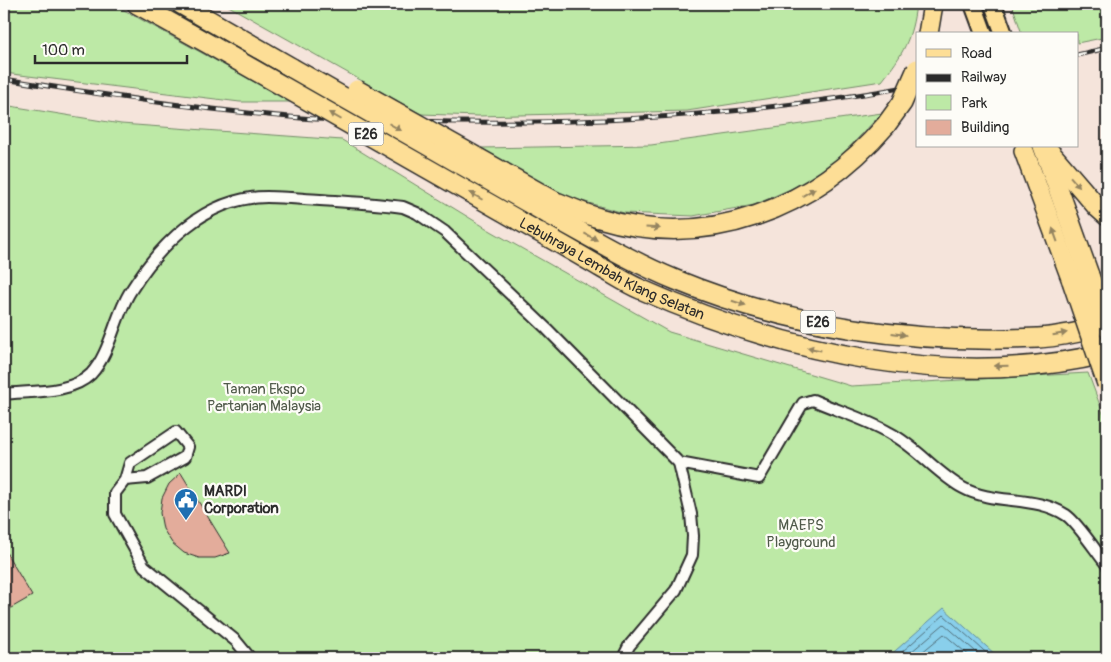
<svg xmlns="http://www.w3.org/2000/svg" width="1111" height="662" font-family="Pangolin,sans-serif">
	<rect width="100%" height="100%" fill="#f5e4db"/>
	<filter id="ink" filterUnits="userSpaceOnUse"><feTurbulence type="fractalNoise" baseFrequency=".02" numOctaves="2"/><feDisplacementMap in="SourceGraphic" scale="10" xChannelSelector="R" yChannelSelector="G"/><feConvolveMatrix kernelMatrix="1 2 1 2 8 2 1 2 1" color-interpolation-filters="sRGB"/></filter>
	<g filter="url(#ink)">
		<g fill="#bde9a6" stroke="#748a68">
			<polygon points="4,4 113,4 291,102 240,102 4,73"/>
			<path d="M 225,4 L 916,4 C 912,39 903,54 882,81 L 687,111 L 478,116 L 421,114 Z"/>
			<polygon points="1012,4 1107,4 1107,37 1077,43 1077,34 1022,34"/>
			<polygon points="4,105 121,124 342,140 491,231 669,332 851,386 1088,373 1107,424 1107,658 4,658"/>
			<polygon points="882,113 839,158 802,184 754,205 693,216 624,213 564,196 481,148 651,145"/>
		</g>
		<polygon fill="#89cfeb" stroke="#638d9e" points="944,608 997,656 996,658 887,658"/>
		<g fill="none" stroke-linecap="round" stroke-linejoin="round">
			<g stroke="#516d78" stroke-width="1">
				<polyline points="895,658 944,615 992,658"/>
				<polyline points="904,658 944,624 983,658"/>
				<polyline points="915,658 944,634 972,658"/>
			</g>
		</g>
		<g fill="#e3ac9b" stroke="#2b2b2b">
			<polygon points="181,473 230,553 215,558 199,558 184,553 172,543 163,529 160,513 162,498 169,484"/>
			<polygon points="4,549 32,596 4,612"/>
		</g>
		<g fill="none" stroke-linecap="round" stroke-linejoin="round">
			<g stroke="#2b2b2b" stroke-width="14">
				<g id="minor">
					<path d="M 4,394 C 30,391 71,394 91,374 C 110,354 115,316 130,292 C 160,244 206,197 267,197 C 284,197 302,199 320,200 C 347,202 375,203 403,207 L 417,213 L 445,232 L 547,329 L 679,463 L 691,514 L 693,536 L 692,555 L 676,590 L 629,646 L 623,658"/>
					<path d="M 679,463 L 759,478 L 803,403 L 813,400 C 838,411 866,419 890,433 C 917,447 936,473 963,488 C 994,505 1035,495 1066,515 C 1078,523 1097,553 1107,565"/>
					<polyline points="125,480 130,463 176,432 188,447 185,457 147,478 125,480 115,493 115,514 144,566 236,641 250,658"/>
				</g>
			</g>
			<g stroke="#2b2b2b" stroke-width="20">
				<g id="primary">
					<polyline points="973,4 984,34"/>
					<polyline points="993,4 1004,34"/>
				</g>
			</g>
			<g stroke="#2b2b2b" stroke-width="22">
				<g id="motorway">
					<polyline points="137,4 214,47"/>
					<polyline points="181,4 292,68"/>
					<polyline points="928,34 933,4"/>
					<polyline points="1043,146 1089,275"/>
					<polyline points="1024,151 1072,281"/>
					<polyline points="1049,151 1098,208 1107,216"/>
					<path d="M 556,202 C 570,207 584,214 599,218 C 708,251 814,209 886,125"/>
					<path d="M 548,214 C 590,237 632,262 676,280 C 790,327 915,344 1038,338 C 1060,337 1083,331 1105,327"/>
					<path id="s1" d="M 518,220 C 546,236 573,251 600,267 C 613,274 626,283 640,289 C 783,353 952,391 1107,353"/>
				</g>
			</g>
			<use href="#minor" stroke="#fdfcf7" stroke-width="10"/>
			<use href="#primary" stroke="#fdde96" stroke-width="16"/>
			<use href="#motorway" stroke="#fdde96" stroke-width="19"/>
			<g stroke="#2b2b2b" stroke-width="5">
				<g id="rail">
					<polyline points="1077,55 1107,48"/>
					<path d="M 4,79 C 102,95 202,110 301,118 C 338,121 375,120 412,121 C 581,126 750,116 917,85"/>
				</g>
			</g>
			<use href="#rail" stroke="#fdfcf7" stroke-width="3" stroke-dasharray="9" stroke-linecap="butt"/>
			<g stroke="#2b2b2b" stroke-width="22" stroke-linecap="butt">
				<g id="motorway-bridge">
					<polyline points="214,47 518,220"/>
					<polyline points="292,68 548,214"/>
					<polyline points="357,90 556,202"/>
					<polyline points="886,125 902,103 917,69"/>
					<polyline points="1089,275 1107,328"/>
					<polyline points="1072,281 1107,384"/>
				</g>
			</g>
			<use href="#motorway-bridge" stroke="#fdde96" stroke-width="19"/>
		</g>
		<defs><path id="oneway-solid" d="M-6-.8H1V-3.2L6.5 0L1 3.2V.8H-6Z" transform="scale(1.25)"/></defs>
		<g fill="#948460">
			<use href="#oneway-solid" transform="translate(335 116) rotate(-150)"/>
			<use href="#oneway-solid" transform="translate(395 127) rotate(30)"/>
			<use href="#oneway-solid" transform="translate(1075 182) rotate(49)"/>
			<use href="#oneway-solid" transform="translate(809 192) rotate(-31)"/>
			<use href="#oneway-solid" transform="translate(476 196) rotate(-150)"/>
			<use href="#oneway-solid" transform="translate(653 228) rotate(4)"/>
			<use href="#oneway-solid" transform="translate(1055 235) rotate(-110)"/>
			<use href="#oneway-solid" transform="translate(591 237) rotate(28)"/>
			<use href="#oneway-solid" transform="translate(739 303) rotate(18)"/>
			<use href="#oneway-solid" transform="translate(899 334) rotate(8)"/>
			<use href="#oneway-solid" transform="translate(1060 334) rotate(-10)"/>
			<use href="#oneway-solid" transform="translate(814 349) rotate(-168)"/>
			<use href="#oneway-solid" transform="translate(1001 366) rotate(179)"/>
		</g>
	</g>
	<defs>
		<g id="civic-pin" transform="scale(1.25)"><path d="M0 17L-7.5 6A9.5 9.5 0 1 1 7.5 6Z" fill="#1f6fb2" stroke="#fdfcf7"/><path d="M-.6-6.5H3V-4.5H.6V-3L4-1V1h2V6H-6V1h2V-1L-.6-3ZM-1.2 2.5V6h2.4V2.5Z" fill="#fff"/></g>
	</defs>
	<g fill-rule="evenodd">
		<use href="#civic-pin" x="186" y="500"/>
	</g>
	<g text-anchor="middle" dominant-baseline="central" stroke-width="4.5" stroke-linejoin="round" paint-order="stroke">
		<g fill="#fdfcf7" stroke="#6a6a68" stroke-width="1">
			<rect x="348.5" y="122.5" width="35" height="23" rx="4"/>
			<rect x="800.5" y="310.5" width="35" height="23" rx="4"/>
		</g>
		<g font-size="14" font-weight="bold" fill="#2b2b2b">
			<text x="366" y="134">E26</text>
			<text x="818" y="322">E26</text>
		</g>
		<g font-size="15" fill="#2b2b2b" stroke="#fdfcf7">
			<text stroke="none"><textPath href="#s1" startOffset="106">Lebuhraya Lembah Klang Selatan</textPath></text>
		</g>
		<g font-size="15" fill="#505a4a" stroke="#fdfcf7">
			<text x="264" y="389">Taman Ekspo<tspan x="264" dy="17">Pertanian Malaysia</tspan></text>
			<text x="801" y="525">MAEPS<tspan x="801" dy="17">Playground</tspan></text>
		</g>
		<g font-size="15" font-weight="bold" fill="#2b2b2b" stroke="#fdfcf7" text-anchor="start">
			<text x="204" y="491">MARDI<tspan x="204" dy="17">Corporation</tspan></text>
		</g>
	</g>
	<rect width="1111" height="662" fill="none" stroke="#fdfcf7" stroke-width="20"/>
	<rect x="10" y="10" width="1091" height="642" fill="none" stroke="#2b2b2b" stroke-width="2" filter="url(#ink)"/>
	<rect x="916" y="32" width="162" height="115" fill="#fdfcf7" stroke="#a9a8a5"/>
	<rect x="926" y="49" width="25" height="8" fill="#fdde96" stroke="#a9a8a5"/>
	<text x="961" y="58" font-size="15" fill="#2b2b2b">Road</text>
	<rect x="926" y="74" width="25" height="8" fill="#2b2b2b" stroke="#a9a8a5"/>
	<text x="961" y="82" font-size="15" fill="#2b2b2b">Railway</text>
	<rect x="926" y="95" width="25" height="15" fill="#bde9a6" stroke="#a9a8a5"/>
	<text x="961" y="108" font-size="15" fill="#2b2b2b">Park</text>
	<rect x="926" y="120" width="25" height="15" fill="#e3ac9b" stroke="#a9a8a5"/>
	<text x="961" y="132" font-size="15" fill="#2b2b2b">Building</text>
	<path d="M35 55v8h152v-8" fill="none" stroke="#2b2b2b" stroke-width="2.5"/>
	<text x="42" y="55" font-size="15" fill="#2b2b2b" stroke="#fdfcf7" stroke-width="4" paint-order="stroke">100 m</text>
</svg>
